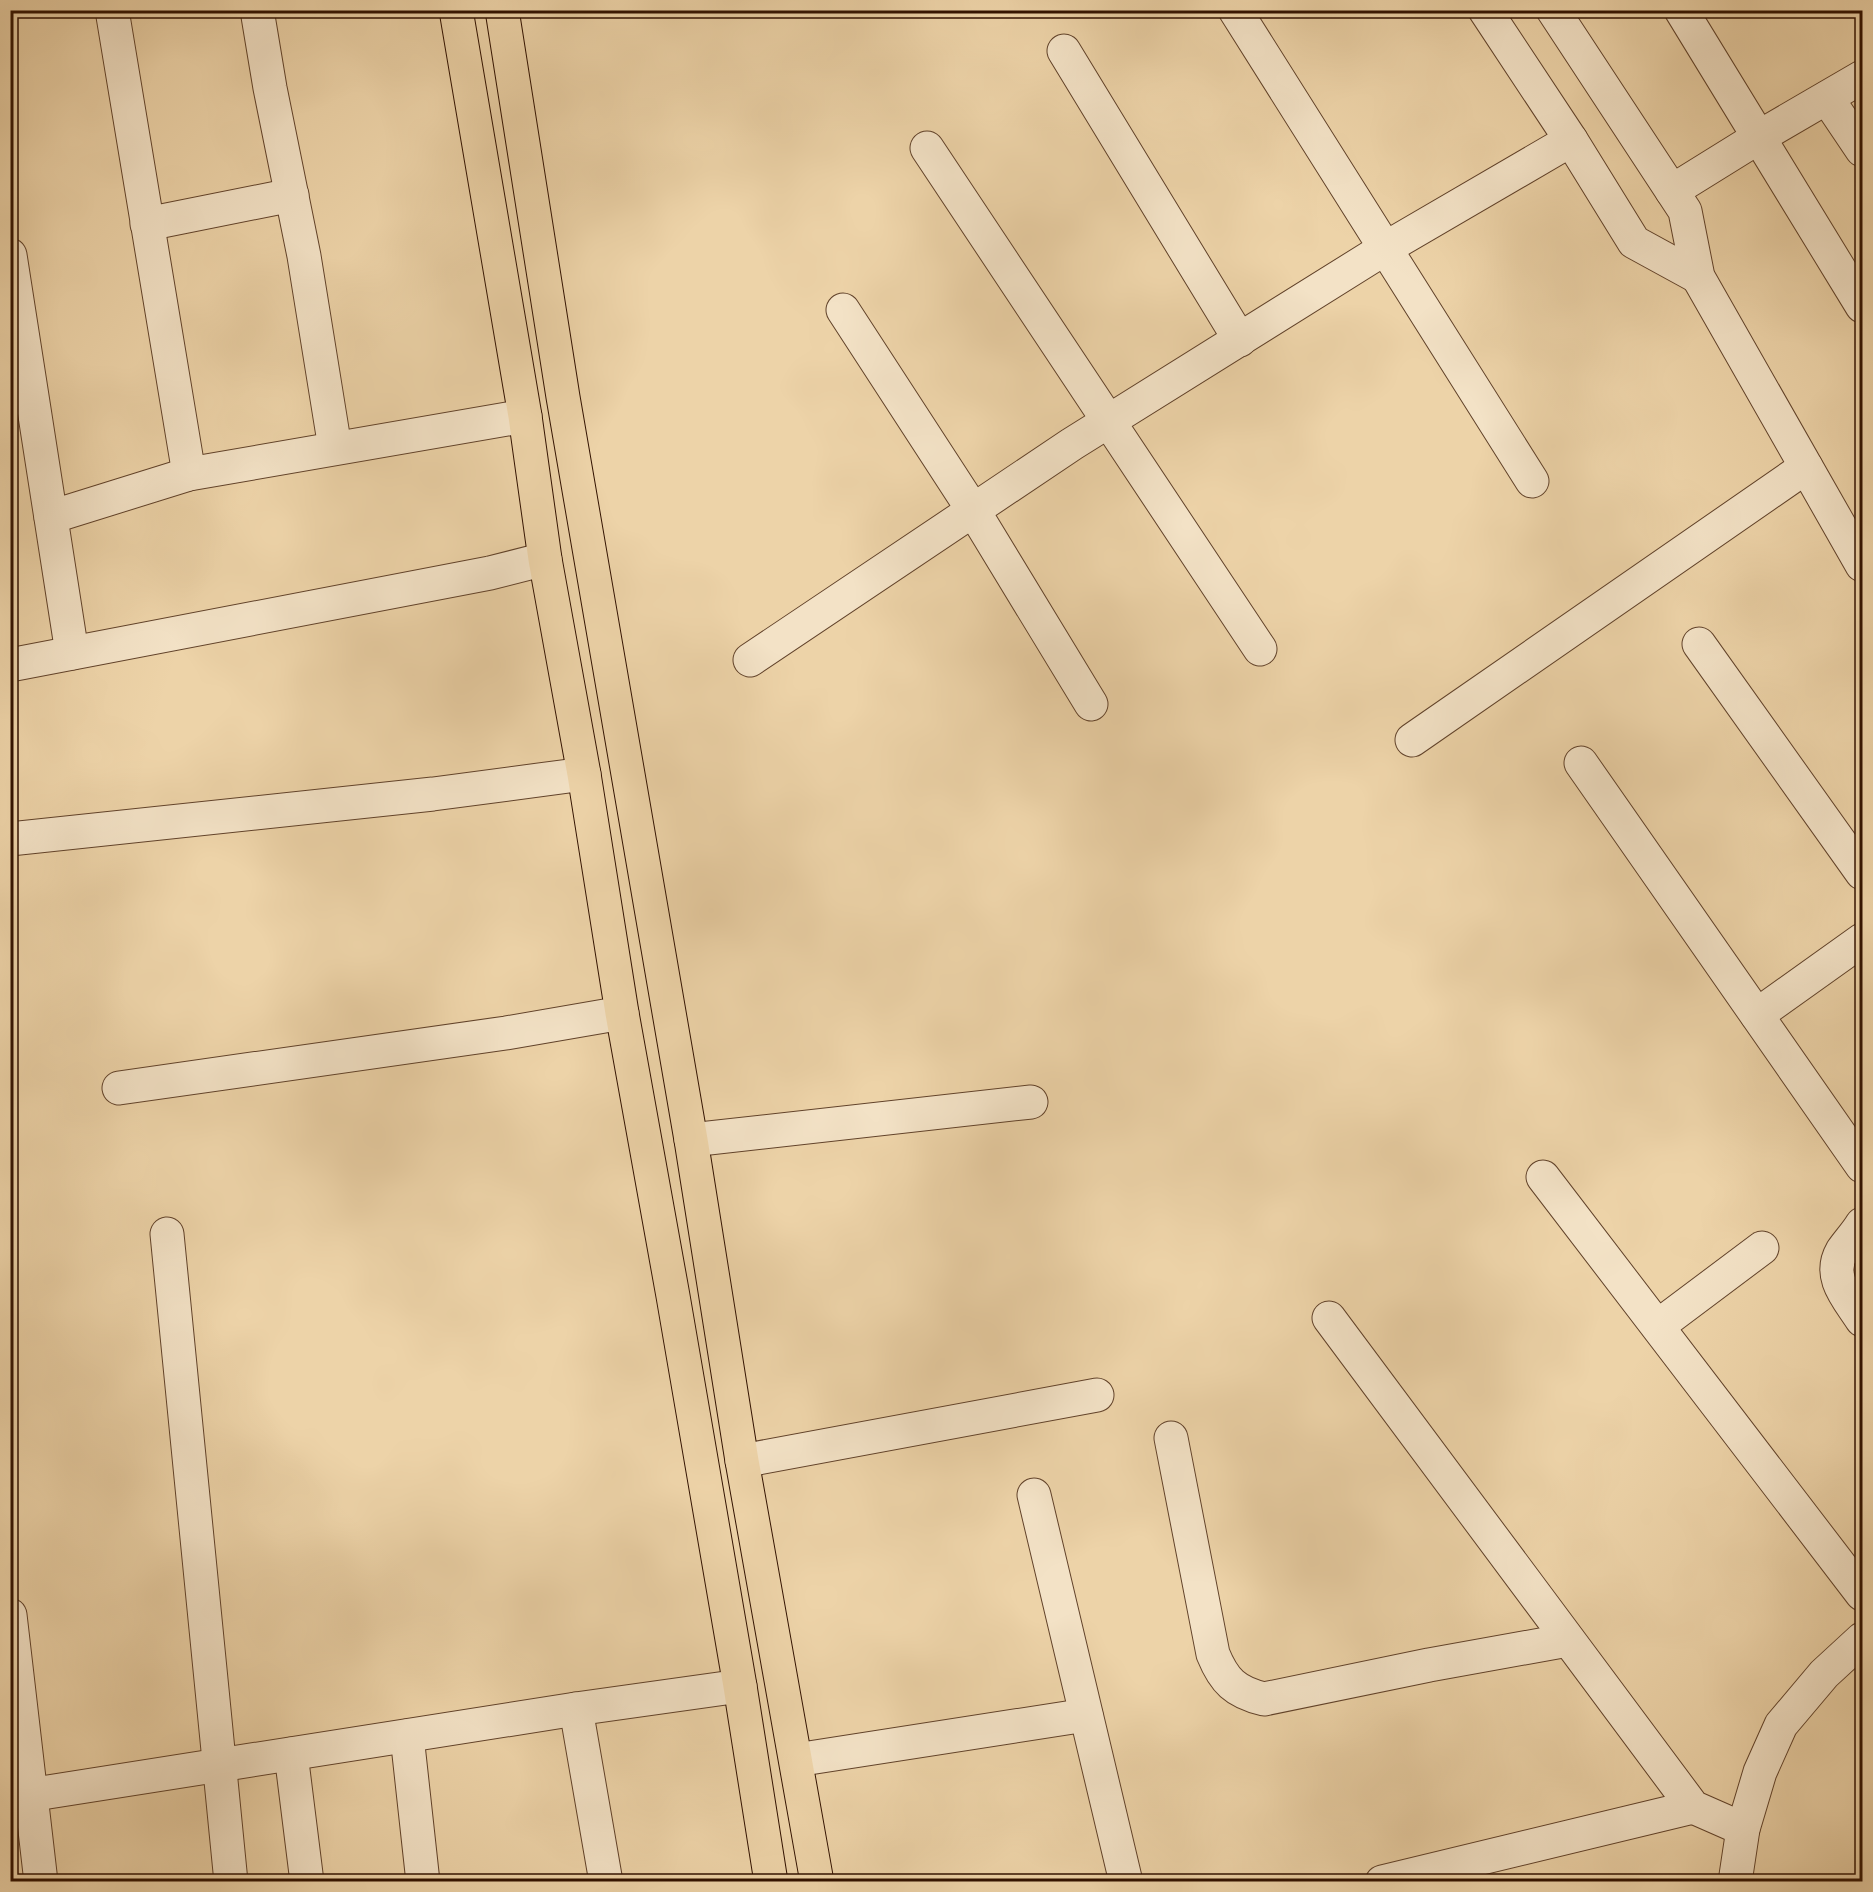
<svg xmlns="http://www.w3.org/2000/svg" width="1873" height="1892" font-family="'EB Garamond',serif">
	<rect width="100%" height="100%" fill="#edd3a8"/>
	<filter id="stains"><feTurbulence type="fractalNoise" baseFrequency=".00333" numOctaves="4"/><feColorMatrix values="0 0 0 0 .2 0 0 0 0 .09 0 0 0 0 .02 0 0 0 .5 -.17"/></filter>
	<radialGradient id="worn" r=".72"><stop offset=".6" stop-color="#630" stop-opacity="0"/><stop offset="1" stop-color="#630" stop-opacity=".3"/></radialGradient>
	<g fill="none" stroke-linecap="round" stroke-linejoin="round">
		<g stroke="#61422a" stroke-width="35">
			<g id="minor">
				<polyline points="112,10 189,474"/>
				<polyline points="257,10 270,88 304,256 335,448"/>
				<polyline points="1235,10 1532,481"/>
				<polyline points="1485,10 1571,140 1634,242 1698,277"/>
				<polyline points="1553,10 1685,211 1698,277 1862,565"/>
				<polyline points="1681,10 1862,306"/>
				<polyline points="1064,51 1240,340"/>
				<polyline points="1827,98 1862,150"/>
				<polyline points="927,148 1260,649"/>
				<polyline points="1672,191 1759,137 1862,77"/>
				<polyline points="147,224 292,195"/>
				<polyline points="10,255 72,653"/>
				<polyline points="843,310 973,510 1091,704"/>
				<polyline points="51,517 189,474 525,416"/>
				<polyline points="1699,644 1862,873"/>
				<polyline points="750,660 1072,444 1384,249 1571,140"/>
				<polyline points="10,665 490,573 545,559"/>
				<polyline points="1412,740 1806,467"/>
				<polyline points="1581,763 1862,1166"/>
				<polyline points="10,839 433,794 584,774"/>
				<polyline points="1757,1015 1862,940"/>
				<polyline points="119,1088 506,1033 622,1013"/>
				<polyline points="691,1140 1031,1102"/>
				<polyline points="1543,1177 1862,1594"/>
				<path d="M 1862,1224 C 1856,1234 1848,1242 1842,1251 C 1827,1277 1848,1298 1862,1320"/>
				<polyline points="167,1234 231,1882"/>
				<polyline points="1329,1318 1693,1807 1743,1829"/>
				<polyline points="1658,1326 1762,1248"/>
				<path d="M 1171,1438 L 1213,1654 C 1224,1681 1235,1692 1264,1699 L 1429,1665 L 1568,1640"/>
				<polyline points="742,1461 1097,1395"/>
				<polyline points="1034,1495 1126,1882"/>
				<polyline points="10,1615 41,1882"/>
				<polyline points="576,1709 606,1882"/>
				<polyline points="407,1736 423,1882"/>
				<polyline points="291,1754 307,1882"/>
				<polyline points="796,1760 1086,1715"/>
				<polyline points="10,1798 576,1709 740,1686"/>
				<polyline points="1382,1882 1693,1807"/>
				<polyline points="1735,1882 1743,1829 1760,1772 1781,1725 1824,1674 1862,1639"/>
			</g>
		</g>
		<g stroke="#321200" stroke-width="35">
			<g id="major">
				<polyline points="456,10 525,416 545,559 584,774 622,1013 673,1296 740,1686 771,1882"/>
				<polyline points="502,10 563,397 691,1140 742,1461 817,1882"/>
			</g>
		</g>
		<use href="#minor" stroke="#f3e2c6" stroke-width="33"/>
		<use href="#major" stroke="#edd3a8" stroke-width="33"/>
	</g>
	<rect width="1873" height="1892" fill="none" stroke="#edd3a8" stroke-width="36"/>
	<rect x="12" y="12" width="1849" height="1868" fill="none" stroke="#321200" stroke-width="3"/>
	<rect x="18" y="18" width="1837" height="1856" fill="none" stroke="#321200" stroke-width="1.5"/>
	<rect width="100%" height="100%" filter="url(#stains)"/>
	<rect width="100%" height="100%" fill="url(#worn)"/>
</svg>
